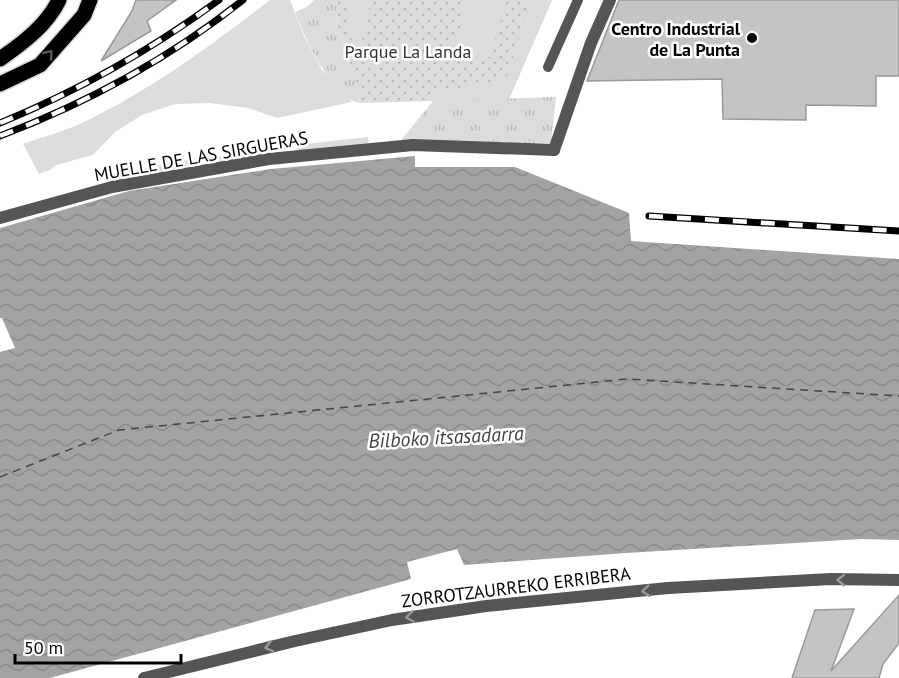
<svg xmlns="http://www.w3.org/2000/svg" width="899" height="678" font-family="'PT Sans',sans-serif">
	<defs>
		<pattern id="grass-tufts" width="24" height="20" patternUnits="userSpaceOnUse" patternTransform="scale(1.5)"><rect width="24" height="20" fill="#dcdcdc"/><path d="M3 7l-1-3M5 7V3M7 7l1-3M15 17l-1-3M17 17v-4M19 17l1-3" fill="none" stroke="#bbb"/></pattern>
		<pattern id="park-dots" width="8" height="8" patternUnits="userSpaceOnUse" patternTransform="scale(1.5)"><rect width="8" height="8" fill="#dcdcdc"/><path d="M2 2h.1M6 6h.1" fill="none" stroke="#bbb" stroke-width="1.8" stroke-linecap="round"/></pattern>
		<pattern id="water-waves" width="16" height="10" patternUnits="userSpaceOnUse" patternTransform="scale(1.5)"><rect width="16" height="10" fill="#a3a3a3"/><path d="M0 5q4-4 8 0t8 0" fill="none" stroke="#8b8b8b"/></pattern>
	</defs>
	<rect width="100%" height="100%" fill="#fff"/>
	<g fill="url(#grass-tufts)">
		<path d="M 314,0 L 338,0 L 337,24 L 356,81 L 360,103 C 332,98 304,37 295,12 L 307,7 Z"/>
		<polygon points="556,97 551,143 403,142 402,139 433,101"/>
	</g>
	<polygon fill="url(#park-dots)" points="338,0 552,0 509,99 360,103 356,81 337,24"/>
	<g fill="#dcdcdc">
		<path d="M 270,0 L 290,0 L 303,34 L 322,70 L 352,102 L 277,118 L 248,108 L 210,103 L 175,104 L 142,115 L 115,132 L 93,155 L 56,165 L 50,170 L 39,174 L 23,144 C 42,137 62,132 80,124 C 148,92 211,46 270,0 Z"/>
		<path d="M 349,0 L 371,0 L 358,59 C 352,39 343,21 349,0 Z"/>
		<polygon points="460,0 507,0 490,57 430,58 447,49 462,32"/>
		<polygon points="531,0 552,0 509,99 433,101 432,93 506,79"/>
		<polygon points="368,137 369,145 297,152 296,145"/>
		<polygon points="271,149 272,155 220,164 219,157"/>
		<polygon points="193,159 194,165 113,181 111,175"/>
	</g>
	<polygon fill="url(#water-waves)" points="415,156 415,167 515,167 629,213 631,241 899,259 899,540 861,539 626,553 464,565 457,549 407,562 411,579 50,678 0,678 0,228 129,191 271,169"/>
	<polygon fill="#fff" points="0,318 2,318 15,348 0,352"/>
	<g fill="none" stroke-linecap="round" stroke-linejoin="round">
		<polyline stroke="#444" stroke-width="1.5" stroke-dasharray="8 6" stroke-linecap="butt" points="0,477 119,430 627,379 899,396"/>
	</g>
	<g fill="#c4c4c4" stroke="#999" stroke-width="1.5">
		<polygon points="136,0 176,0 147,21 151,31 101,61 132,11"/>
		<polygon points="619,0 899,0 899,76 876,76 876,106 806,105 806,120 723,119 722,79 587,81"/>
		<polygon points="899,595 899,643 883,664 879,678 792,678 815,610 854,609 831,671"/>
	</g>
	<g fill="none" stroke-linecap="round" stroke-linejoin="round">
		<g stroke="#dbdbdb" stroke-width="18">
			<g id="primary">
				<path d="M 0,59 C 23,43 47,25 59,0"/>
				<polyline points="0,84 40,65 84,15 90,0"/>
			</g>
		</g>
		<polyline stroke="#555" stroke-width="10" points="548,67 578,0"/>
		<polyline stroke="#555" stroke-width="12" points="0,218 112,187 269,159 413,145 554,150"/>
		<g stroke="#555" stroke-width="12">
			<polyline points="554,150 591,43 610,0"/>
			<polyline points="144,678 295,641 392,620 486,606 668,588 831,579 899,580"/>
		</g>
		<use href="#primary" stroke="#000" stroke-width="15"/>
		<g stroke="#000" stroke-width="7">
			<g id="rail">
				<path d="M 0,123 C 78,91 151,50 219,0"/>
				<path d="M 0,136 C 87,103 170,58 243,0"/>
				<polyline points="649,216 899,231"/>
			</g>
		</g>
		<use href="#rail" stroke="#fff" stroke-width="4.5" stroke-dasharray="14" stroke-linecap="butt"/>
	</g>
	<defs><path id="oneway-chevron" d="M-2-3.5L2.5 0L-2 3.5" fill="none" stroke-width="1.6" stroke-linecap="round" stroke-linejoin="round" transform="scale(1.5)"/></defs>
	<use stroke="#595959" href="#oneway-chevron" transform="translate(49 54) rotate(-49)"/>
	<g stroke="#999">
		<use href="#oneway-chevron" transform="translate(841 580) rotate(-179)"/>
		<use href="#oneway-chevron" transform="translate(646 591) rotate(174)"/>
		<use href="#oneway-chevron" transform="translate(410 617) rotate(172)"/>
		<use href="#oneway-chevron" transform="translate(269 647) rotate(166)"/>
	</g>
	<circle fill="#000" stroke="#fff" stroke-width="2" cx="752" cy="38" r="6"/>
	<g text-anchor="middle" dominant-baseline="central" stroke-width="5" stroke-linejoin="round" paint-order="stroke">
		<g font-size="18" font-weight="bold" fill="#000" stroke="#fff" text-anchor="end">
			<text x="740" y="28">Centro Industrial<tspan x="740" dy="21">de La Punta</tspan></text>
		</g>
		<g font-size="18" fill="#333" stroke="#fff">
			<text x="408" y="51">Parque La Landa</text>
		</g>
		<g font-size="18" fill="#000" stroke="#fff">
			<text transform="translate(201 156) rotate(-10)">MUELLE DE LAS SIRGUERAS</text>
			<text transform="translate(516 587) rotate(-7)">ZORROTZAURREKO ERRIBERA</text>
		</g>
		<g font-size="20" font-style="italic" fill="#444" stroke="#fff">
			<text transform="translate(446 437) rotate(-3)">Bilboko itsasadarra</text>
		</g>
	</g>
	<path d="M15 654v9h166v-9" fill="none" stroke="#000000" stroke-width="3"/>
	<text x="24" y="654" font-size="18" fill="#000000" stroke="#ffffff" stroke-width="4.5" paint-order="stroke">50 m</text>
</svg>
